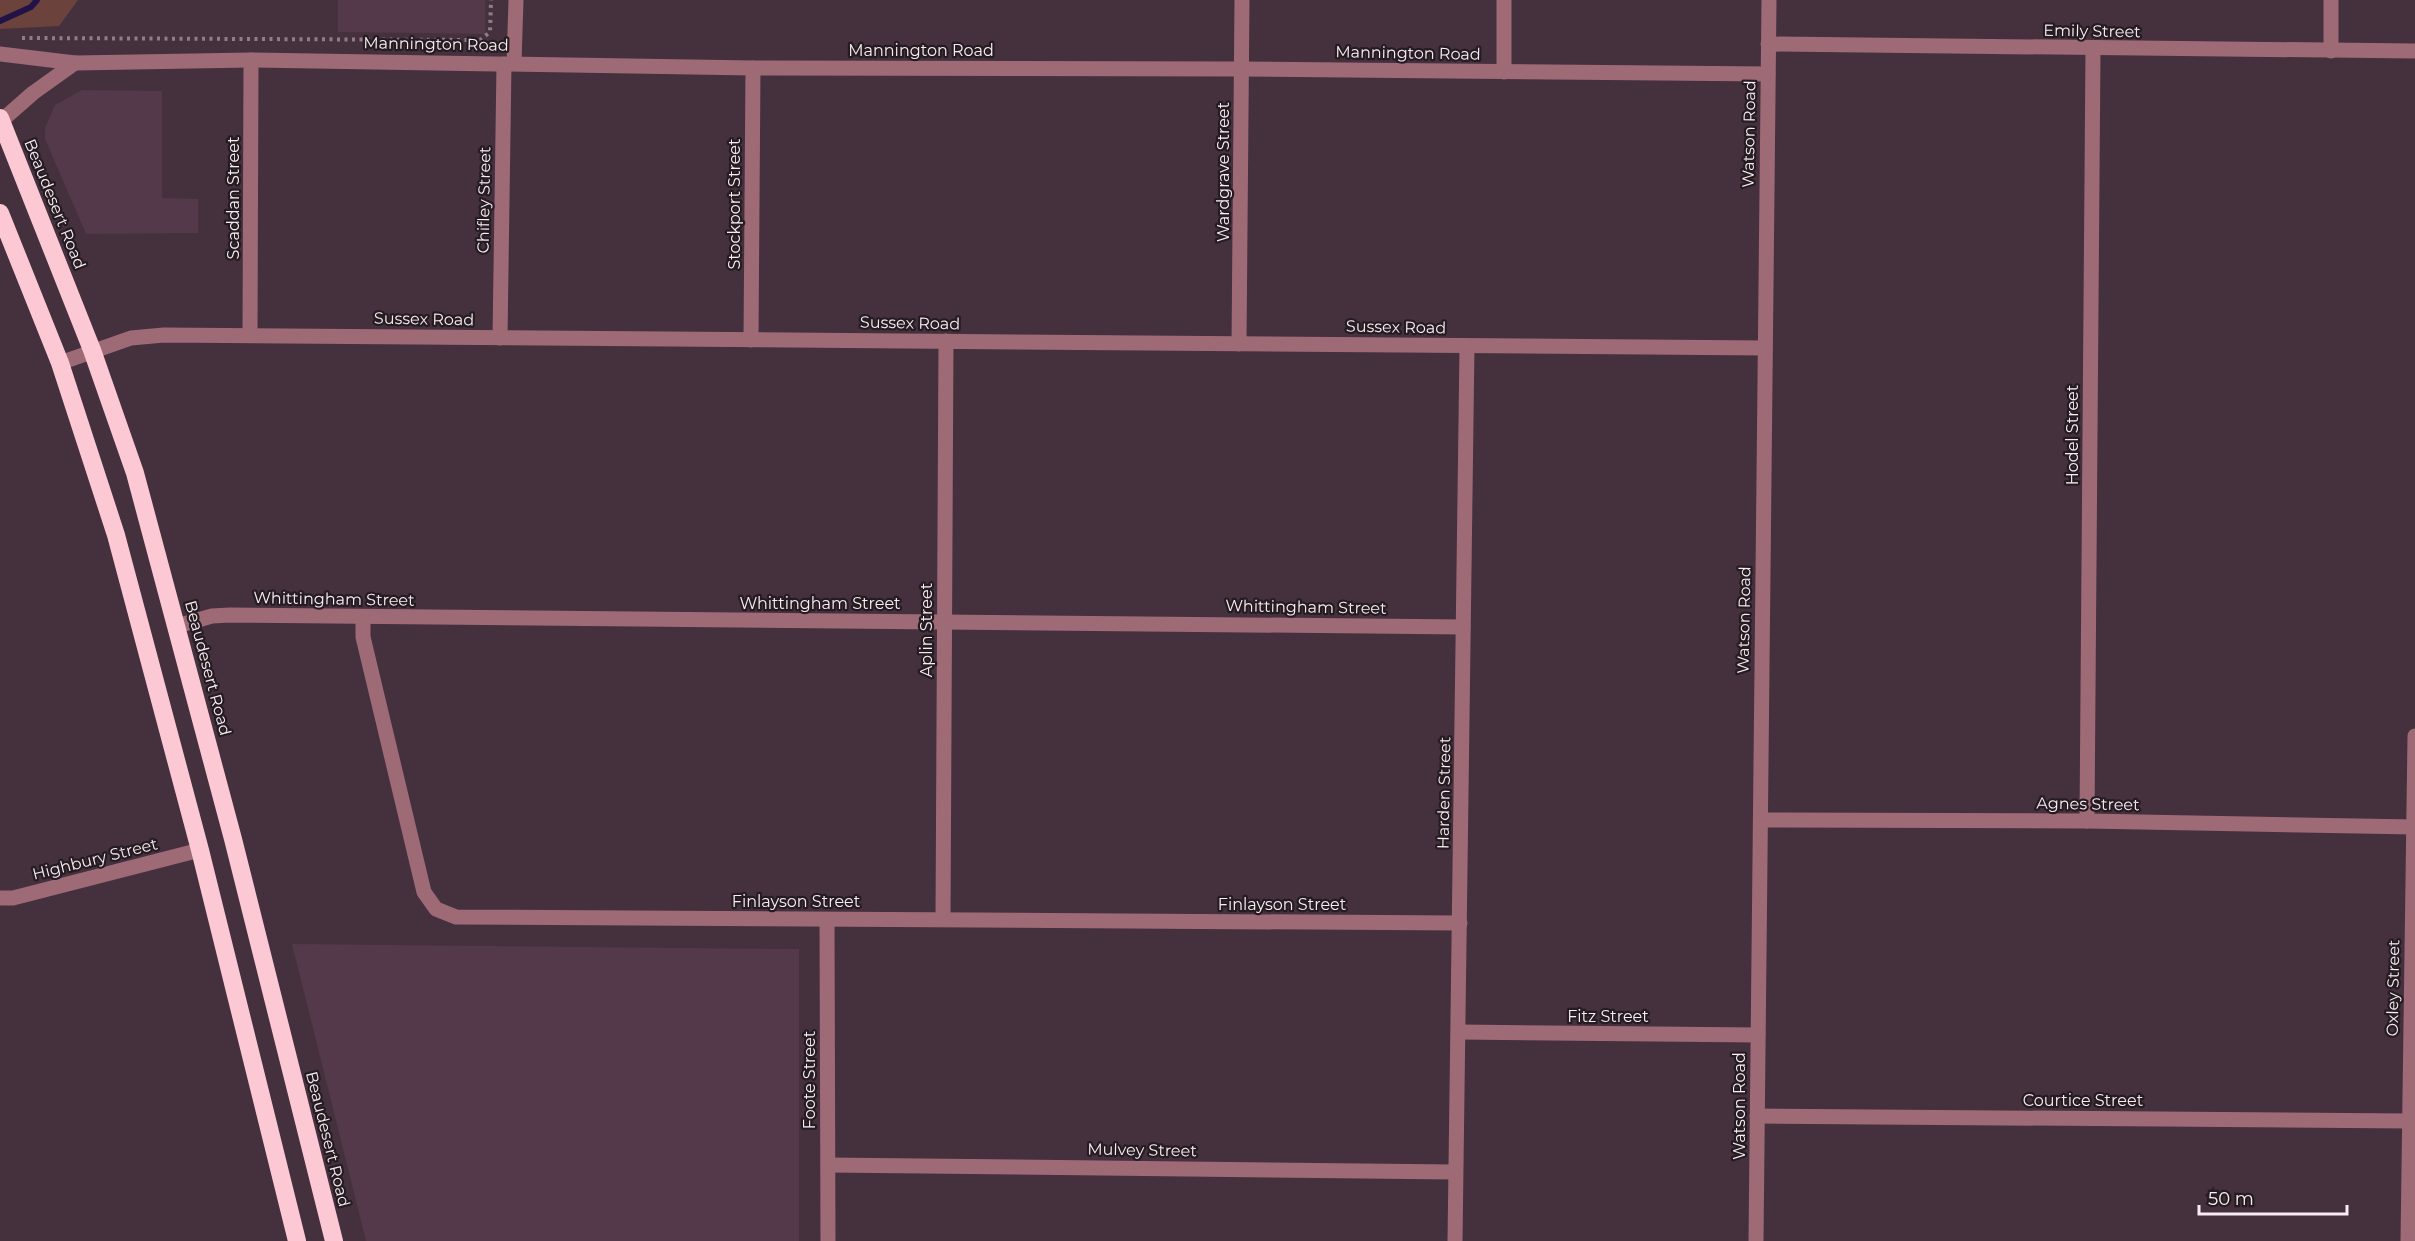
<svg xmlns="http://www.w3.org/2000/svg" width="2415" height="1241" font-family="Montserrat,sans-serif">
	<rect width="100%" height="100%" fill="#45303e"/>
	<g fill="#53394a">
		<polygon points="338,0 485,0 485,34 338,32"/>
		<polygon points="82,90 162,91 162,198 198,199 198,233 86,234 45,139 45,128 55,105"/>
		<polygon points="292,944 799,949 799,1241 366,1241"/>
	</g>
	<polygon fill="#6b423c" points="0,0 78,0 59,26 0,29"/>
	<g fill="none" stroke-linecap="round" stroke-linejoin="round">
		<polyline stroke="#221347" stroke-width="6" points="0,21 31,7 37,0"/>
		<polyline stroke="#8f7d89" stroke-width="4" stroke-dasharray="3 4.5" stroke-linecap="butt" points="22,38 480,40 490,32 491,0"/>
		<g stroke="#9e6a76" stroke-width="15">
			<polyline points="1768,44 2415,51"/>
			<polyline points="2331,51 2331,0"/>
			<polyline points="0,54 75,63 251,60 753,68 1241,69 1768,74"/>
			<polyline points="514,63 516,0"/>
			<polyline points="1504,72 1504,0"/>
			<polyline points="1,121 33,93 75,63"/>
			<polyline points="250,335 251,60"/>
			<polyline points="500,338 504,64"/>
			<polyline points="751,340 753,68"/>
			<polyline points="1239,344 1242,0"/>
			<polyline points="60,363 131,338 164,335 1765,348"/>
			<polyline points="363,618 363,637 424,892 436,909 456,917 1460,923"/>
			<polyline points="177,626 212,616 230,615 1463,627"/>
			<polyline points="1761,820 2087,821 2415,827"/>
			<polyline points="2087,821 2093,49"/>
			<polyline points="0,898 13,898 200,850"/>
			<polyline points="943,919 946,341"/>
			<polyline points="827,920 828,1241"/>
			<polyline points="1459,1032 1758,1035"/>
			<polyline points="1757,1116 2408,1121"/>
			<polyline points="828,1165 1455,1172"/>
			<polyline points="1455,1241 1467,346"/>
			<polyline points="1756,1241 1769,0"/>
			<polyline points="2408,1241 2415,736"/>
		</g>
		<g stroke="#fcc8d3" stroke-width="18">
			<polyline points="0,118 92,350 135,473 233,839 334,1241"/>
			<polyline points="0,213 60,363 116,535 200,850 297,1241"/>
		</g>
	</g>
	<g text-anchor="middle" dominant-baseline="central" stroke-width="4.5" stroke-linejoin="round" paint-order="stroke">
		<g font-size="16" fill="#faecf4" stroke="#251c22">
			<text transform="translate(2092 31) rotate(1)">Emily Street</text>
			<text transform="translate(436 44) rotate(1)">Mannington Road</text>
			<text x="921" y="50">Mannington Road</text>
			<text transform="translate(1408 53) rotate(1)">Mannington Road</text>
			<text transform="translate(1749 134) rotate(-89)">Watson Road</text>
			<text transform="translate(1223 172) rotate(-90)">Wardgrave Street</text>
			<text transform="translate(233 198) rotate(-90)">Scaddan Street</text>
			<text transform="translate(484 200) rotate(-89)">Chifley Street</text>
			<text transform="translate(55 204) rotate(68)">Beaudesert Road</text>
			<text transform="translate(734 204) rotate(-90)">Stockport Street</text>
			<text transform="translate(424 319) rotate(1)">Sussex Road</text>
			<text transform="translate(910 323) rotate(1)">Sussex Road</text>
			<text transform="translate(1396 327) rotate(1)">Sussex Road</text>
			<text transform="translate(2072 435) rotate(-90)">Hodel Street</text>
			<text transform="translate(334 599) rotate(1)">Whittingham Street</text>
			<text x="820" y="603">Whittingham Street</text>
			<text transform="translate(1306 607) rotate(1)">Whittingham Street</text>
			<text transform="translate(1744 620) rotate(-89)">Watson Road</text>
			<text transform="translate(926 630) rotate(-90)">Aplin Street</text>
			<text transform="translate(208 668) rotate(75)">Beaudesert Road</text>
			<text transform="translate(1444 793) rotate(-89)">Harden Street</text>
			<text transform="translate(2088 804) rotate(1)">Agnes Street</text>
			<text transform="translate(95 859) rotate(-14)">Highbury Street</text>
			<text x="796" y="901">Finlayson Street</text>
			<text x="1282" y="904">Finlayson Street</text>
			<text transform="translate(2393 988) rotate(-89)">Oxley Street</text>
			<text x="1608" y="1016">Fitz Street</text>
			<text transform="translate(809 1080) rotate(-90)">Foote Street</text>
			<text x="2083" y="1100">Courtice Street</text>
			<text transform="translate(1739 1106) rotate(-90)">Watson Road</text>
			<text transform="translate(328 1139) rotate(76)">Beaudesert Road</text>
			<text transform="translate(1142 1150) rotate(1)">Mulvey Street</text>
		</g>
	</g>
	<path d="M2199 1205v9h148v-9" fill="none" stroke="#faecf4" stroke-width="3"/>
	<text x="2208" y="1205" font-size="18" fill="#faecf4" stroke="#251c22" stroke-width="4.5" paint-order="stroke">50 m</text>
</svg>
